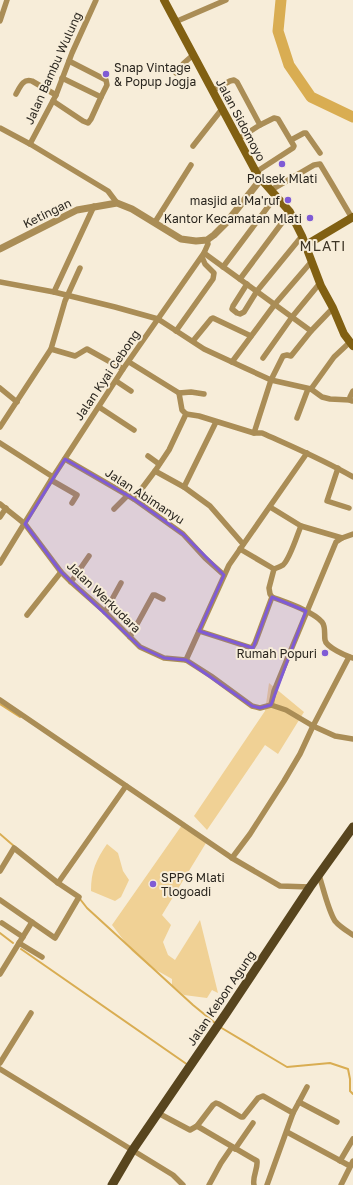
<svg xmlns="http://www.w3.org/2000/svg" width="353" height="1185" font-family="'Golos Text',sans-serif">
	<rect width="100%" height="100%" fill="#f7edd9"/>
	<g fill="#f0d195">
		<polygon points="269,683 304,712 278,754 265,745 207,830 194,816 265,711"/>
		<polygon points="182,825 206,843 162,915 171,925 163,942 168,955 175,960 200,920 218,993 212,990 207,998 184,995 172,985 172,979 149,966 132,951 112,925"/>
		<path d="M 107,844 L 118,853 L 123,871 L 129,880 L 121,897 L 115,901 L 91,891 C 91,871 96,860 107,844 Z"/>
	</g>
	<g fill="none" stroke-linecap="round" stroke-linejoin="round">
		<g stroke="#d9ad52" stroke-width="2">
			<polyline points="0,704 20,717"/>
			<polyline points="0,834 15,847"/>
			<polyline points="80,899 87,908 193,1005 215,1023"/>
			<polyline points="0,933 13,943"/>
			<polyline points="21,949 188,1065"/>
			<polyline points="220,1027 287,1067 330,1063 348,1069 350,1079 350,1091 353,1094"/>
		</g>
		<polyline stroke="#d9ad52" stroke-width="11" points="281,0 278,31 289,65 311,97 353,117"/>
		<g stroke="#aa8d56" stroke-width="5.5">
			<polyline points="0,21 7,0"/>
			<polyline points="175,22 226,0"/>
			<polyline points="69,61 106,80 107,85 101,97"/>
			<polyline points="176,73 184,63 193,55"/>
			<polyline points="212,91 230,81 234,80 237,82 260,125 238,139"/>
			<path d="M 16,94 C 20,87 23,78 32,81 L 56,95"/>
			<polyline points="53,101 83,121 88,123 91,119 101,97 62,78"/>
			<polyline points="0,128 30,144 108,191 117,203"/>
			<polyline points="291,140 304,133 306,133 320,153"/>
			<polyline points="30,144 56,95 72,53 96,0"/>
			<polyline points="193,146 222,109"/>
			<polyline points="256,172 293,148 294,146 278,119 274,118 260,125"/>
			<polyline points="271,190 314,165 320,164 332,184 352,218"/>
			<polyline points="155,222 191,165"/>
			<polyline points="204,253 311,331"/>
			<polyline points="223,267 276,196"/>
			<polyline points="240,279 290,212"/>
			<polyline points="0,282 54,292 115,307 158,319 204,349 245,368 271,380 311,389 334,357 350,342"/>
			<polyline points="247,284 233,306 232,309 237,313 240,314 244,312 257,291 302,236"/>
			<polyline points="54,292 94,206"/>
			<polyline points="176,331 213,279 214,273 205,264 202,257"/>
			<polyline points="193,341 211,319 213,318 251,336"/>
			<path d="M 51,349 L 75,356 C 79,354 83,351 87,349 L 123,369"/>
			<polyline points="263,358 292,317 320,283"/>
			<polyline points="129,362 179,393 191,392 204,394"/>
			<polyline points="232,362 275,304 312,261"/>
			<polyline points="116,381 131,391"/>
			<polyline points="0,388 17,402"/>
			<polyline points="311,389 322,397 330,399 350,400"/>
			<polyline points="352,401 350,400 350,397 353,391"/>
			<polyline points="99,407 134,430"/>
			<path d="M 186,414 L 199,416 L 254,433 L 262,433 C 293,447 324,460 353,477"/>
			<polyline points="297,418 308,389"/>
			<polyline points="0,427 51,349 65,301 80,268"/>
			<polyline points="254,433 271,380 283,356 287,355 291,356 311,331 333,308"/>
			<polyline points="0,443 53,477"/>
			<polyline points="148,456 159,464"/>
			<polyline points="65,459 134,499 183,534 205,558 224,575"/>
			<polyline points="338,468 327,501 349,508"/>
			<polyline points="155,471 184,487 210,506 243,544"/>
			<polyline points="51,480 77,495 72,503"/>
			<polyline points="184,487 216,422"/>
			<polyline points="134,499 155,471 169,450 186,414 182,410 179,393"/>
			<polyline points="0,504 25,524 61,572 71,582 105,612 140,647 164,658 186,660"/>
			<polyline points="270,507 301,526 342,538"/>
			<polyline points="114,509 128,495"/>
			<polyline points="0,517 6,508"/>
			<path d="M 240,549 L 274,569 L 269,588 L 270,594 L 272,597 C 285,602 313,611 322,622 C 326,627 324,634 325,640 C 326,647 346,656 353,658"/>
			<polyline points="0,563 51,480 123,369 204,253 208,244 207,240"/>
			<path d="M 274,569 C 277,568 280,567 283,565 C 290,559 297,535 301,526"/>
			<polyline points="71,582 89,556"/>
			<polyline points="105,612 121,583"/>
			<polyline points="27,615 61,572"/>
			<polyline points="199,631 252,648 255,643 272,597"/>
			<polyline points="130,637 153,595 155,595 163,599"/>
			<polyline points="186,660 229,565 307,453"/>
			<polyline points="186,660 211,676 252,706 260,708 271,705 286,710 313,726 335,736 353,739"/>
			<polyline points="0,700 232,858 280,886 310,887"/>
			<polyline points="271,705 274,691 283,669 336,542 342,538 353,534"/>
			<polyline points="232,858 250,834 284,781 300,754 313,726 349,657"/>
			<polyline points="0,871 14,848 58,883 79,897 55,938 0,900"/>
			<path d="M 319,875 C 323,887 328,910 335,921 C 340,927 347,931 353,935"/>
			<polyline points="58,883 126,786"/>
			<polyline points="2,923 23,937"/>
			<polyline points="19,943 42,957"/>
			<polyline points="0,974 32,922"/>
			<polyline points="0,1063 31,1013"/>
			<polyline points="0,1069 173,1175 183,1185"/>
			<polyline points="299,1102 307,1087"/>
			<polyline points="158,1113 190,1130 197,1126 213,1105 216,1103 219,1104 241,1117 243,1117 258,1098 263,1096 293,1113 267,1185"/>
			<polyline points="293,1113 299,1102 337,1122"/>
			<path d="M 197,1126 L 257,1161 C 258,1169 252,1177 254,1185"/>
			<polyline points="287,1132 350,1166"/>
			<polyline points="235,1149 253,1123"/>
			<polyline points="340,1161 353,1139"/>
			<polyline points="209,1185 221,1163 232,1147"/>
			<polyline points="341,1185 353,1161"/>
		</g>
		<polyline stroke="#aa8d56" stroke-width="7" points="0,249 77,210 117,203 132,209 181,239 196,241 207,240 214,235 226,223 261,179"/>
		<g stroke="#816012" stroke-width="8">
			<polyline points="164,0 256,172 261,179 290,212 302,236 321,286 333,308 344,334 353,346"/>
			<polyline points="306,245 353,217"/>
		</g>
		<polyline stroke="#58451e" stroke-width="9" points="112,1185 132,1151 227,1012 310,887 353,827"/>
	</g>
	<path fill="#7f5bd5" fill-opacity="0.2" stroke="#7f5bd5" stroke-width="3" stroke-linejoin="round" d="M 65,459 L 134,499 L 183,534 L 224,575 L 199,631 L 253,648 L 272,597 L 306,611 L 271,705 L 260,708 L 252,706 L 186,660 L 164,658 L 140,647 L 61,572 L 25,524 Z"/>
	<g fill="#7f5bd5" stroke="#f7edd9" stroke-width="1.5">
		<circle cx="106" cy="74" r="4"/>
		<circle cx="282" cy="164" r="4"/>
		<circle cx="288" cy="200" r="4"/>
		<circle cx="310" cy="218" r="4"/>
		<circle cx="325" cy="653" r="4"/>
		<circle cx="153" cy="884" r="4"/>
	</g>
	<g text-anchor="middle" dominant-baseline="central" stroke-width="4" stroke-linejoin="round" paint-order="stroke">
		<g font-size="12" fill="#29251e" stroke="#f7edd9" text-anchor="end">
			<text x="114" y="67" text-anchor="start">Snap Vintage<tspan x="114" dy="14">&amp; Popup Jogja</tspan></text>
			<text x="282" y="178" text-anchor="middle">Polsek Mlati</text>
			<text x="280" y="200">masjid al Ma'ruf</text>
			<text x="302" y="218">Kantor Kecamatan Mlati</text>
			<text x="317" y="653">Rumah Popuri</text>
			<text x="161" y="877" text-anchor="start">SPPG Mlati<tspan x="161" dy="14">Tlogoadi</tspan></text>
		</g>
		<g font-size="12" fill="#29251e" stroke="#f7edd9">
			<text transform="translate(53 68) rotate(-66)">Jalan Bambu Wulung</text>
			<text transform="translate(241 120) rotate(62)">Jalan Sidomoyo</text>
			<text transform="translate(47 213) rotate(-26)">Ketingan</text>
			<text transform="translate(107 375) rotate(-56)">Jalan Kyai Cebong</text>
			<text transform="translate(145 496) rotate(33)">Jalan Abimanyu</text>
			<text transform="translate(104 597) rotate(44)">Jalan Werkudara</text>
			<text transform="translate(221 998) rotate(-56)">Jalan Kebon Agung</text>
		</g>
		<g font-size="14" letter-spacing="1" fill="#3e3526" stroke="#f7edd9">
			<text x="323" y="245">MLATI</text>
		</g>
	</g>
</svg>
